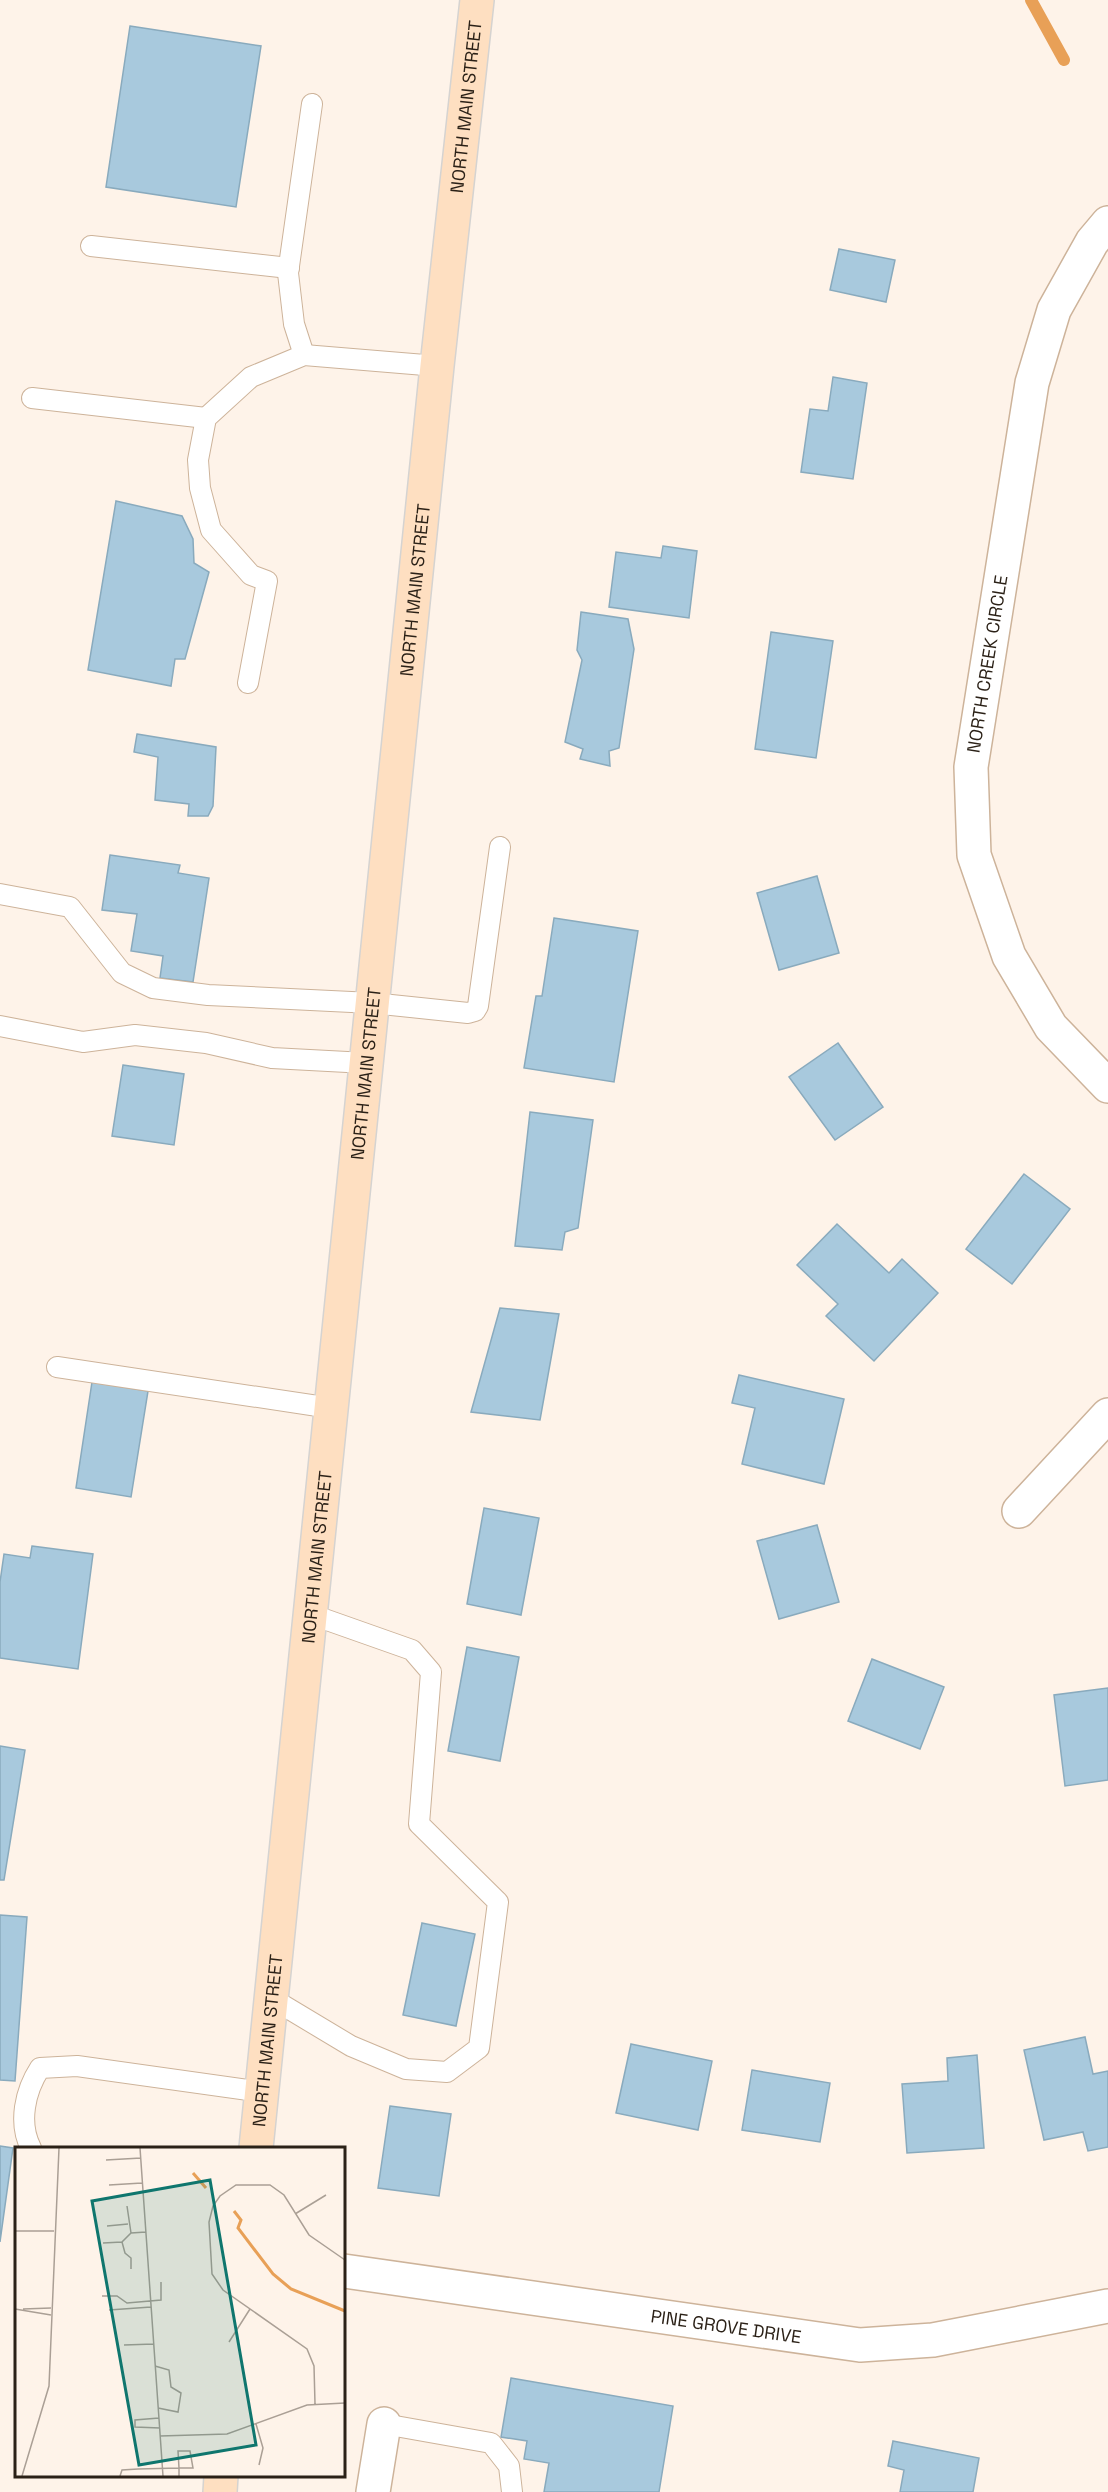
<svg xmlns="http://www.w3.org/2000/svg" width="1108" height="2492" font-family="'Space Grotesk',sans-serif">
	<rect width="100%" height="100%" fill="#fef3e9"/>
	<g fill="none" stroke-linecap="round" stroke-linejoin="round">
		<polyline stroke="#e8a057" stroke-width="12" points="1031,0 1064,60"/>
	</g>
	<g fill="#a8c9dd" stroke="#89aabd" stroke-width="1.5">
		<polygon points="130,26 261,46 236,207 106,187"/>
		<polygon points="839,249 895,260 886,302 830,290"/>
		<polygon points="833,377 867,383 853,479 801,472 810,409 828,411"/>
		<polygon points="116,501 182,516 193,539 194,563 209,572 185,659 175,659 171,686 88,670"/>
		<polygon points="663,546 697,551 689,618 609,607 616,552 661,558"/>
		<polygon points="581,612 628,619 634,649 619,748 609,751 610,766 580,759 583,749 565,742 582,660 577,650"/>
		<polygon points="771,632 833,641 816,758 755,749"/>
		<polygon points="137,734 216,747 213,806 208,816 188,816 189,804 155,800 158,757 134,752"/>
		<polygon points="110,855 180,865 178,873 209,878 193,982 160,978 163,956 131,951 137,914 102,910"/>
		<polygon points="817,876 839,953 779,970 757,893"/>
		<polygon points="554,918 638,931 614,1082 524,1068 536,996 542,996"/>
		<polygon points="838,1043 883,1107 835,1140 789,1077"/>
		<polygon points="123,1065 184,1074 174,1145 112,1136"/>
		<polygon points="530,1112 593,1120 578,1228 565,1232 562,1250 515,1246"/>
		<polygon points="1024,1174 1070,1209 1012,1284 966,1249"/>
		<polygon points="837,1224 889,1273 902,1259 938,1293 874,1361 826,1316 838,1304 797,1265"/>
		<polygon points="500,1308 559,1314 540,1420 471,1412"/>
		<polygon points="739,1375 844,1399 824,1484 742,1464 755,1408 732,1403"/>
		<polygon points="92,1382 148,1391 131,1497 76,1488"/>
		<polygon points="484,1508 539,1518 521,1615 467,1604"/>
		<polygon points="817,1525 839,1602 779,1619 757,1541"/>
		<polygon points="32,1546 93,1554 78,1669 0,1658 0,1582 4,1554 30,1558"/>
		<polygon points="467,1647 519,1657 500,1761 448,1751"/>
		<polygon points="872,1659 944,1687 920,1749 848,1721"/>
		<polygon points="1108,1688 1108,1780 1065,1786 1054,1695"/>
		<polygon points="0,1746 25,1750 4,1880 0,1880"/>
		<polygon points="0,1915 27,1917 15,2081 0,2080"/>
		<polygon points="422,1923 475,1934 456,2026 403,2015"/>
		<polygon points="1085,2037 1093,2074 1108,2071 1108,2147 1088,2151 1083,2132 1044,2140 1024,2050"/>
		<polygon points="631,2044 712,2061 698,2130 616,2113"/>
		<polygon points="977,2055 984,2148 907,2153 902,2084 948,2081 947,2058"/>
		<polygon points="752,2070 830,2083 820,2142 742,2130"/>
		<polygon points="390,2106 451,2114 439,2196 378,2188"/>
		<polygon points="0,2146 13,2148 0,2242"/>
		<polygon points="511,2378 673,2406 659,2492 544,2492 549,2463 524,2459 527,2441 501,2437"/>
		<polygon points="893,2441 979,2458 973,2492 900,2492 904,2470 888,2466"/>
	</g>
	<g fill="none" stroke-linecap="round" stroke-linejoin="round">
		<g stroke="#cdb39a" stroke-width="22">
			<g id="lane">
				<polyline points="91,246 289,268"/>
				<polyline points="304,355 294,324 288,273 312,104"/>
				<polyline points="32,398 206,418"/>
				<polyline points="248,683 267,581 251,575 211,530 200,488 198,460 206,418 251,377 304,355 437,366"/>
				<polyline points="0,894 70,907 122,973 153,988 208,995 372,1003 468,1013 475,1011 478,1006 500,847"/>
				<polyline points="0,1026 83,1042 135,1035 206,1043 272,1058 366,1063"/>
				<polyline points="57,1367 331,1408"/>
				<polyline points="271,1998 351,2046 406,2069 447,2072 479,2048 498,1902 419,1824 431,1672 412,1650 310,1614"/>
				<path d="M 31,2148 C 18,2123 25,2091 40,2068 L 77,2066 L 262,2092"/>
				<polyline points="384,2424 491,2443 509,2466 512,2492"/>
			</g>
		</g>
		<g stroke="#cdb39a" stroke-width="36">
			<g id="street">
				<polyline points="1108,223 1092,242 1054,310 1032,383 971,767 974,855 1009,956 1051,1027 1108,1086"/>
				<polyline points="1019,1511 1108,1415"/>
				<path id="s1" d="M 344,2271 L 860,2345 L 933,2340 L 1108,2306"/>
				<polyline points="373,2492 384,2424"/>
			</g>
		</g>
		<g stroke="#d5d3d1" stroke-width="36">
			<g id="primary">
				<path id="s2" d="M 256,2148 L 437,366 L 477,0"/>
				<polyline points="220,2492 221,2476"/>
			</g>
		</g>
		<use href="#lane" stroke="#fff" stroke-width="20"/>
		<use href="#street" stroke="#fff" stroke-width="33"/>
		<use href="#primary" stroke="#fedfc1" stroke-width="33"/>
	</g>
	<g text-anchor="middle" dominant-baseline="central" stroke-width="4.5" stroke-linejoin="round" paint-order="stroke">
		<g font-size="18" fill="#2b2117" stroke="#fff">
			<text stroke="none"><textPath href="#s2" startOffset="2052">NORTH MAIN STREET</textPath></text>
			<text stroke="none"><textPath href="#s2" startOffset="1566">NORTH MAIN STREET</textPath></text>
			<text transform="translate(987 664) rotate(-81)">NORTH CREEK CIRCLE</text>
			<text stroke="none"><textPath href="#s2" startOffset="1080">NORTH MAIN STREET</textPath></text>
			<text stroke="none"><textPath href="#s2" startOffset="594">NORTH MAIN STREET</textPath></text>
			<text stroke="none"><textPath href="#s2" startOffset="108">NORTH MAIN STREET</textPath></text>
			<text stroke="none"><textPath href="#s1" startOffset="386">PINE GROVE DRIVE</textPath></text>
		</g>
	</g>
	<g transform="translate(15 2147)">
		<rect width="330" height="330" fill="#fef3e9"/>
		<path fill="none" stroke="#e8a057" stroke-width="3" d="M 178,26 L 191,41M 219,64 L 226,73 L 223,81 L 258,127 L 276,142 L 330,164"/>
		<path fill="none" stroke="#aa9f95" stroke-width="1.5" d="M 125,1 L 148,329M 91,13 L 126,11M 94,38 L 127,36M 112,59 L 116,86M 280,67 L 311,48M 92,79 L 113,77M 0,84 L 39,84M 88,96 L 107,95M 116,122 L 116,111 L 110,106 L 107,95 L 116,86 L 131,85M 87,149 L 102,149 L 112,156 L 146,153 L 146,135M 0,162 L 36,168M 8,162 L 36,161M 94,163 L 136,160M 214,195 L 235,162M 109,198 L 139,197M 140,219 L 154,223 L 156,240 L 166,246 L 163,265 L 143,261M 300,257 L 299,219 L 292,202 L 208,143 L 197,127 L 194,75 L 198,59 L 205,49 L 221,38 L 255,38 L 269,48 L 294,88 L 330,113M 144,271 L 120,273 L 120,280 L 145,281M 241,277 L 248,301 L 244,318M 145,289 L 212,287 L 292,258 L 330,256M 7,329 L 34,239 L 44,1M 105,329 L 107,323 L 123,322 L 164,321 L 178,321 L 175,304 L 163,304 L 164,321 L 164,329"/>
		<path fill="#0f766e" fill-opacity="0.15" stroke="#0f766e" stroke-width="3" d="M 195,33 L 241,298 L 124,318 L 77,54 Z"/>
		<rect width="330" height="330" fill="none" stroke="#2b2117" stroke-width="3"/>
	</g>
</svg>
